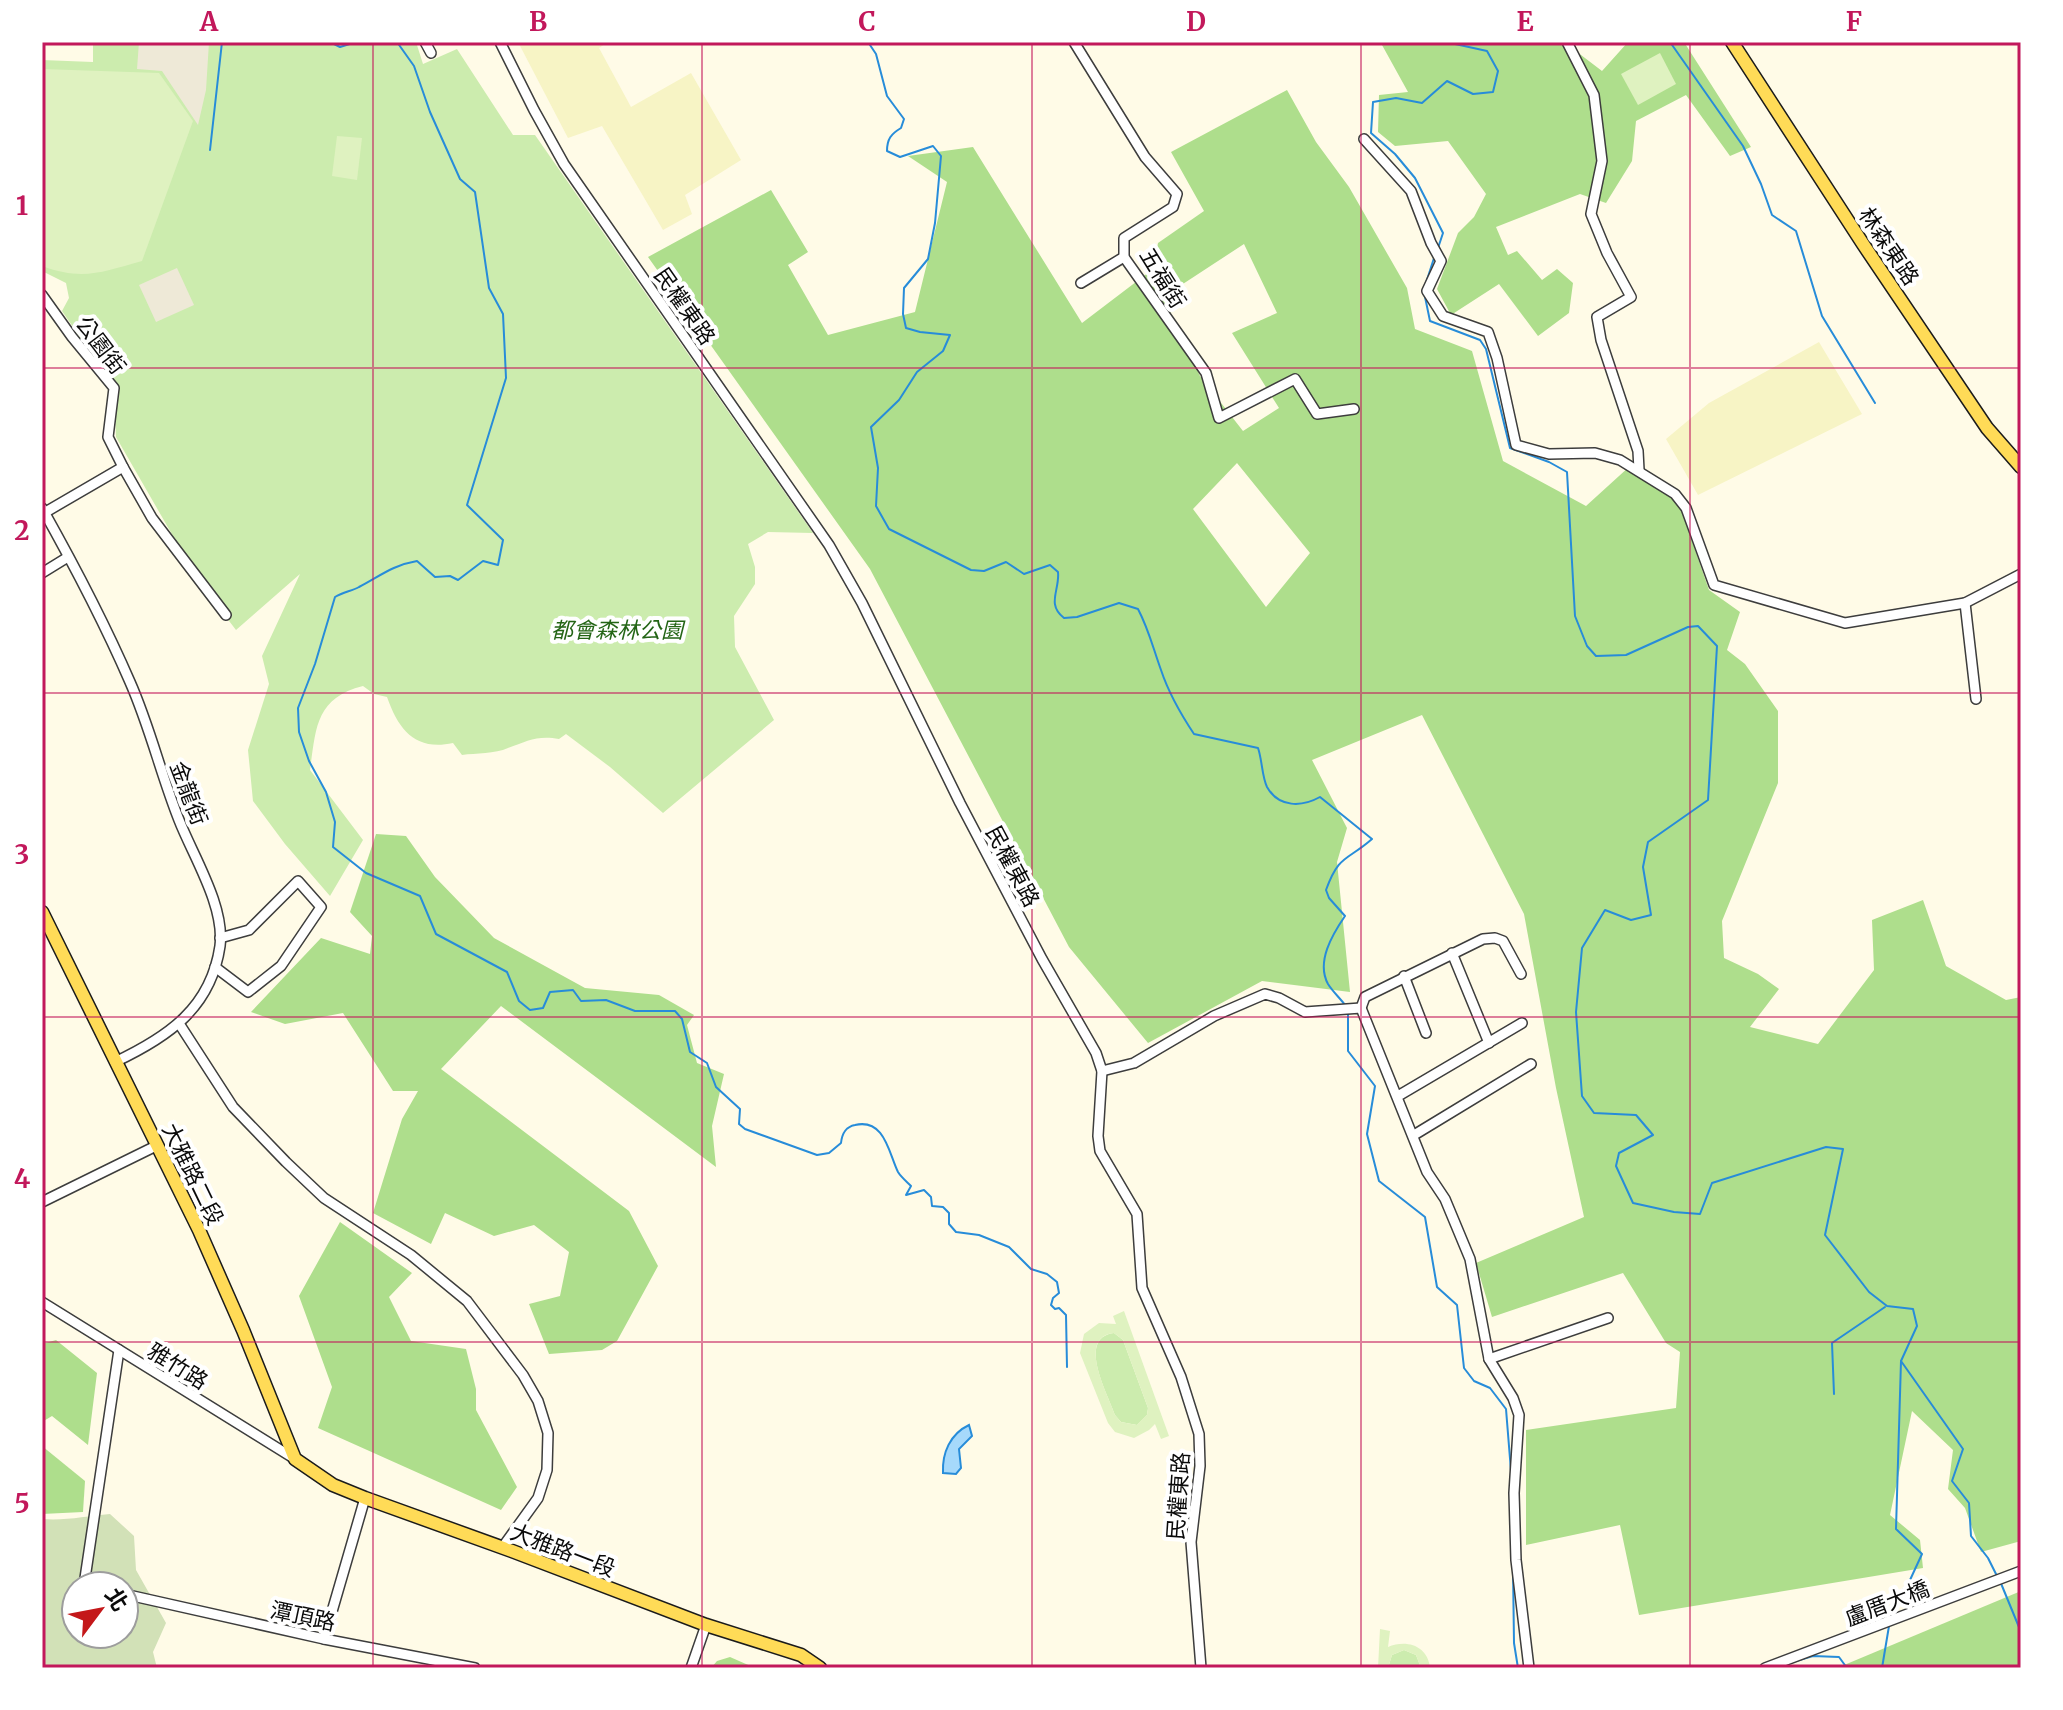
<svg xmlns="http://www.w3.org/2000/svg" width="2063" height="1710" font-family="Merriweather,'Noto Sans TC',serif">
	<rect width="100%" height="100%" fill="#fffbe7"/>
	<g fill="#f7f4c5">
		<polygon points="518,42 608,42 599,48 631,107 691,73 741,160 685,195 692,214 663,230 602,126 568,138"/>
		<polygon points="1819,342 1862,414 1698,495 1666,439 1709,403"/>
	</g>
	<g fill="#ccecae">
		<path d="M 93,42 L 416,42 L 423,64 L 457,49 L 513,135 L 535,135 L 813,533 L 768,532 L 748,544 L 755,567 L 755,584 L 734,616 L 735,647 L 774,720 L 663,813 L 610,767 L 566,734 L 559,739 C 538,735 527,741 508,748 C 495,754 476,753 462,755 L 453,743 C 416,751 399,731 387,697 L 374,694 L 363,686 C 315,698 316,729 310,770 L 363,840 L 330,896 L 285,844 L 253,801 L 248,750 L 269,684 L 262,656 L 300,574 L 236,630 L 200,583 L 116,437 L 114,387 L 62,311 L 69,298 L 66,283 L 42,271 L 42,60 L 93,62 Z"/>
		<path d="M 1114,1333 L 1123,1340 L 1148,1408 L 1147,1415 L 1137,1425 L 1121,1422 L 1115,1415 C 1108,1394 1076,1338 1114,1333 Z"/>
		<polygon points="1404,1650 1416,1655 1421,1668 1388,1668 1392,1655"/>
	</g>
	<g fill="#aede8c" fill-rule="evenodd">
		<polygon points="1390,42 1564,42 1602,71 1628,42 1684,42 1751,147 1730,156 1686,95 1636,121 1632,161 1606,203 1580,194 1496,227 1508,255 1517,251 1542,280 1557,269 1573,283 1569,313 1538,336 1499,284 1451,315 1437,289 1458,233 1474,217 1486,194 1448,141 1395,146 1378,132 1379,95 1408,92 1382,45"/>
		<path d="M 1287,90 L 1316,142 L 1349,187 L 1407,288 L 1415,329 L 1472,351 L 1503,461 L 1586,506 L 1630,466 L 1677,498 L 1709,590 L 1740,612 L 1727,650 L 1745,664 L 1778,711 L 1778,783 L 1722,921 L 1724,958 L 1758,974 L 1779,989 L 1750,1027 L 1818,1044 L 1874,970 L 1872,920 L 1923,900 L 1946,966 L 2006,1000 L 2021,997 L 2021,1541 L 1981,1552 L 1965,1508 L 1948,1489 L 1953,1450 L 1912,1411 L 1890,1515 L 1920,1540 L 1923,1568 L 1639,1615 L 1620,1525 L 1526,1545 L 1526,1430 L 1676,1408 L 1680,1352 L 1666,1343 L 1623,1273 L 1492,1317 L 1476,1263 L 1584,1217 L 1556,1088 L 1524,914 L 1422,715 L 1312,760 L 1347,828 L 1337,862 L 1350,992 L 1262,981 L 1148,1043 L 1069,947 L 870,569 L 648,257 L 771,190 L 808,252 L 788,265 L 828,335 L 915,312 L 947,182 L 908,156 L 973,147 L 1082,323 L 1153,269 L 1158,243 L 1204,211 L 1171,152 ZM 1244,244 L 1277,313 L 1232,333 L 1279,408 L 1243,431 L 1200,376 L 1163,297 ZM 1237,463 L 1310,553 L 1266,607 L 1193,509 Z"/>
		<polygon points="376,834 406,836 435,877 494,938 585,988 659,995 694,1015 687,1025 697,1063 724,1074 712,1126 716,1167 501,1006 441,1069 629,1211 658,1266 617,1341 602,1350 549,1354 529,1304 560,1296 569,1252 534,1225 494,1236 445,1213 431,1244 373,1213 402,1119 418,1091 393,1091 343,1013 285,1024 251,1012 321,938 370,954 372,936 350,912"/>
		<polygon points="340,1222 412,1273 389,1297 411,1341 466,1349 476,1389 476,1410 517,1487 501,1510 318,1428 332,1387 299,1296"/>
		<polygon points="56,1340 97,1373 88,1445 52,1416 42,1422 42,1344"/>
		<polygon points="42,1446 85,1481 83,1512 42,1514"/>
		<polygon points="2021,1591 2021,1668 1837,1668"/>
		<polygon points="730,1657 755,1668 711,1668 717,1661"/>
	</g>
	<path fill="#d2e1b7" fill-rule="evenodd" d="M 110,1514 L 134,1536 L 136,1570 L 166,1623 L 153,1652 L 157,1668 L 42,1668 L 42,1519 C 65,1521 87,1516 110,1514 ZM 76,1586 L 124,1586 L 124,1634 L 76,1634 Z"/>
	<g fill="#dff2c0" fill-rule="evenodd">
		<polygon points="1660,53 1676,84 1638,105 1621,74"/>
		<path d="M 42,69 L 159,73 L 193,121 L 142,261 C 102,272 83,281 42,266 Z"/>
		<polygon points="337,136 362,138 357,180 332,176"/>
		<path d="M 1124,1311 L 1169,1436 L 1161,1439 L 1155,1424 L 1149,1430 L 1134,1438 L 1115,1432 L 1108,1423 L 1080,1353 L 1084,1334 L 1099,1323 L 1116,1324 L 1113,1316 ZM 1114,1333 L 1123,1340 L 1148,1408 L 1147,1415 L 1137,1425 L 1121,1422 L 1115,1415 C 1108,1394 1076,1337 1114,1333 Z"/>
		<path d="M 1380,1629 L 1390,1631 L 1388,1647 C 1407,1639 1428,1646 1430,1668 L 1421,1668 L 1416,1655 L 1404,1650 L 1392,1655 L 1388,1668 L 1378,1668 Z"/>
	</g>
	<g fill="#eee9d7">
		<polygon points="139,42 209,42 206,90 198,125 162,71 137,69"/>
		<polygon points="177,268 194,305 156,322 139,285"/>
	</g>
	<path fill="#a6d9fb" stroke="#278cd9" stroke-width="2" d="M 969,1425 L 972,1436 L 959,1449 L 961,1468 L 956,1474 L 943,1473 C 942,1453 950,1434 969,1425 Z"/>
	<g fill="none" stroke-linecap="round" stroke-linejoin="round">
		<g stroke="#278cd9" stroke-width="2">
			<polyline points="330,42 340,47 356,42"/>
			<path d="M 397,42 L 414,66 L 430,112 L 460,179 L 475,192 L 489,288 L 503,314 L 506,378 L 467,505 L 503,540 L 498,565 L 483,561 L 458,580 L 450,576 L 435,577 L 417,561 C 393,565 380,576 359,587 C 352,591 343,592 335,597 L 315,664 L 298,708 L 299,732 L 309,761 L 326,792 L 335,822 L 333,847 L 366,873 L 420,896 L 436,934 L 507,972 L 519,1001 L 530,1010 L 543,1008 L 550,992 L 573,990 L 581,1001 L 606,1000 L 635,1011 L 675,1011 L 682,1019 L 690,1052 L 707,1063 L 716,1087 L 740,1109 L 739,1124 L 745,1129 L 817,1155 L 829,1153 L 841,1143 C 842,1134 845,1127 855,1125 C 885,1118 889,1154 898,1172 C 901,1177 907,1182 911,1186 L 906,1195 L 924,1190 L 931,1197 L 932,1206 L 943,1207 L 949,1213 L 949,1224 L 956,1232 L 979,1235 L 1009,1247 L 1031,1269 L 1047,1274 L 1057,1282 L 1059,1293 L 1053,1298 L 1051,1305 L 1055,1309 L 1059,1308 L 1066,1315 L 1067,1367"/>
			<path d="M 868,42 L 876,54 L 887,96 L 904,119 L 901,128 C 891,134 887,139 887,151 L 900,157 L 933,146 L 941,156 L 935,223 L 928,259 L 904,288 L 903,314 L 906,328 L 920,332 L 950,335 L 943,351 L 917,372 L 899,400 L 871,427 L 878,468 L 876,506 L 889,529 L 971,570 L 984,571 L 1006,562 L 1024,574 L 1050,565 L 1058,572 C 1060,590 1046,604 1064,618 L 1077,617 L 1119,603 L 1138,609 C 1149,630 1153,648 1161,670 C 1169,694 1180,713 1194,734 L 1258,748 C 1262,759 1262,777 1267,787 C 1279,808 1302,807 1320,797 L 1372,839 C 1347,861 1339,854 1326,890 L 1329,898 L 1345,916 C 1332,935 1316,962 1328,984 C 1333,992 1340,998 1345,1005"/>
			<polyline points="1670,42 1743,146 1761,184 1772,215 1796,231 1822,316 1875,403"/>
			<polyline points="210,150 222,42"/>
			<polyline points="1438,248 1443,233 1415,178 1395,154 1371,133 1373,102 1396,98 1422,103 1447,81 1473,94 1493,92 1498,71 1487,51 1446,42"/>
			<polyline points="1425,286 1434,258"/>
			<polyline points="1424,292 1430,321 1480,340 1486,349 1510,448 1549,462 1567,472 1575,616 1587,646 1596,656 1626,655 1688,627 1698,626 1717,646 1708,800 1648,842 1643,867 1651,915 1631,920 1605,910 1582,948 1576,1012 1582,1096 1594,1113 1636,1115 1653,1135 1619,1153 1616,1166 1633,1203 1674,1212 1700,1214 1712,1183 1826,1147 1843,1149 1825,1235 1869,1292 1887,1306 1913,1309 1917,1326 1901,1361 1896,1529 1922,1554 1910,1580 1891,1606 1890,1616"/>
			<polyline points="1348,1011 1348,1051 1375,1086 1367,1134 1379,1181 1425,1217 1437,1287 1457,1305 1464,1368 1474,1381 1490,1388 1506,1409 1511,1471"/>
			<polyline points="1901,1361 1963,1449 1952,1481 1969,1503 1971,1536 1988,1558 1997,1576"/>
			<polyline points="1834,1394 1832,1343 1885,1307"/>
			<polyline points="1513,1569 1514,1643 1518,1668"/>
			<polyline points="2000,1581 2021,1632"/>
			<polyline points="1796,1661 1813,1656 1839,1657 1847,1668"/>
			<polyline points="1882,1668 1889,1626"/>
		</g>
		<g stroke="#3d3d3d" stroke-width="12">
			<g id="minor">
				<polyline points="425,42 431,53"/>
				<polyline points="500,42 534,110 564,164 829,545 862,603 960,803 1042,959 1096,1053 1102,1071 1098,1136 1100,1151 1137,1214 1142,1288 1181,1377 1199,1434 1200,1466 1191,1542 1201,1668"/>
				<polyline points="1074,42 1145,157 1177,194 1173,207 1124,238 1124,257 1206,373 1219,418 1295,379 1317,414 1354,409"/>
				<polyline points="1567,42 1594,95 1602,161 1591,214 1607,253 1631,297 1597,317 1601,340 1638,451 1639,470"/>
				<polyline points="1364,139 1411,191 1431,243 1441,261 1427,291 1443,316 1488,332 1497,358 1516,445 1549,454 1595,453 1620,460 1675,494 1686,508 1714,585 1845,623 1965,603 2021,574"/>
				<polyline points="1081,283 1124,257"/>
				<polyline points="42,295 72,337 114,388 108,437 123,467 152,518 226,615"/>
				<path d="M 42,508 C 74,565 104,622 130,682 C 150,727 161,775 179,820 C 193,856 225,906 220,946 C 211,1008 168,1037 115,1062"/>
				<polyline points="44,513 123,467"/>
				<polyline points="42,573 68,557"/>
				<polyline points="1965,603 1976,699"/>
				<polyline points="1452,953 1489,1043"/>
				<polyline points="215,967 248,992 281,966 321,907 298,881 249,930 220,938"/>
				<polyline points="1404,976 1426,1033"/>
				<polyline points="1361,1008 1365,997 1483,939 1495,938 1503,941 1521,974"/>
				<polyline points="180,1025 233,1107 286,1162 324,1198 411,1255 467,1301 523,1375 538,1401 548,1433 547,1470 538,1498 502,1548"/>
				<polyline points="1102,1071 1134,1063 1214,1016 1265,994 1279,998 1305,1012 1361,1008 1427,1172 1445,1199 1470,1259 1489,1359 1513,1398 1519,1415 1514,1493 1516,1560 1529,1668"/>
				<polyline points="1398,1096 1522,1023"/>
				<polyline points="1414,1135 1531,1064"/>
				<polyline points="42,1202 158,1145"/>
				<polyline points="42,1302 295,1459"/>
				<polyline points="1489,1359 1608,1318"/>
				<polyline points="88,1586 84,1585 119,1350"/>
				<polyline points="124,1594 324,1639 475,1668"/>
				<polyline points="324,1639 365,1498"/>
				<polyline points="691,1668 706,1625"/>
				<polyline points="1765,1668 2021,1571"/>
			</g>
		</g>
		<g stroke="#1b1b1b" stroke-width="15">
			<g id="major">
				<polyline points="1732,42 1863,244 1987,428 2021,467"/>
				<polyline points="42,912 199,1230 243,1330 295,1459 333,1485 365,1498 512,1551 706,1625 801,1655 820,1668"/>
			</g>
		</g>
		<use href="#minor" stroke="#fff" stroke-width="9"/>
		<use href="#major" stroke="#ffdb57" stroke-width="12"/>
	</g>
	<path fill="none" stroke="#c2185b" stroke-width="2" stroke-opacity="0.55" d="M 373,42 L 373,1668M 702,42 L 702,1668M 1032,42 L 1032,1668M 1361,42 L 1361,1668M 1690,42 L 1690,1668M 42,368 L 2021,368M 42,693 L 2021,693M 42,1017 L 2021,1017M 42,1342 L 2021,1342"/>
	<g text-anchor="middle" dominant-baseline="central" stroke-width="8" stroke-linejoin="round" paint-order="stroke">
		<g font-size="22" fill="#0a0a0a" stroke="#fff">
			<text transform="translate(1889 246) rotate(56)">林森東路</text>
			<text transform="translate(1163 278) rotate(58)">五福街</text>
			<text transform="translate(685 306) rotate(55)">民權東路</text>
			<text transform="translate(101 345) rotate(53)">公園街</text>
			<text transform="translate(189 793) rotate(69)">金龍街</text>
			<text transform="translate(1013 866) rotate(62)">民權東路</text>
			<text transform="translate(193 1174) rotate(64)">大雅路二段</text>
			<text transform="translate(178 1366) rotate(32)">雅竹路</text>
			<text transform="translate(1178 1496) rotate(-86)">民權東路</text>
			<text transform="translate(563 1550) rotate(21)">大雅路一段</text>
			<text transform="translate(1887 1603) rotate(-21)">盧厝大橋</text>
			<text transform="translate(303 1616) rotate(12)">潭頂路</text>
		</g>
		<g font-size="22" font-style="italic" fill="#246516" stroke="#fff">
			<text x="617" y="630">都會森林公園</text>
		</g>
	</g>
	<rect width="2063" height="1710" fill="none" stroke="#ffffff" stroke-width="88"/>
	<g transform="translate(100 1610) rotate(58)"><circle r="38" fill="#ffffff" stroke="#9d9d9d" stroke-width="2"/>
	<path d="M0-6L14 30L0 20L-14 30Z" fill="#c4181a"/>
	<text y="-12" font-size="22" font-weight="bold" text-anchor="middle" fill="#0a0a0a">北</text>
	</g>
	<rect x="44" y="44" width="1975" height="1622" fill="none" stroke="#c2185b" stroke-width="3"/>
	<g font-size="26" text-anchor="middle" font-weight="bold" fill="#c2185b">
		<text x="209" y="31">A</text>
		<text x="538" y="31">B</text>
		<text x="867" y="31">C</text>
		<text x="1196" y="31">D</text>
		<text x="1525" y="31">E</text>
		<text x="1854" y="31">F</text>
		<text x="22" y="215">1</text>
		<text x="22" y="540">2</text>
		<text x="22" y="864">3</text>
		<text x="22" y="1188">4</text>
		<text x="22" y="1513">5</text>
	</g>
</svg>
